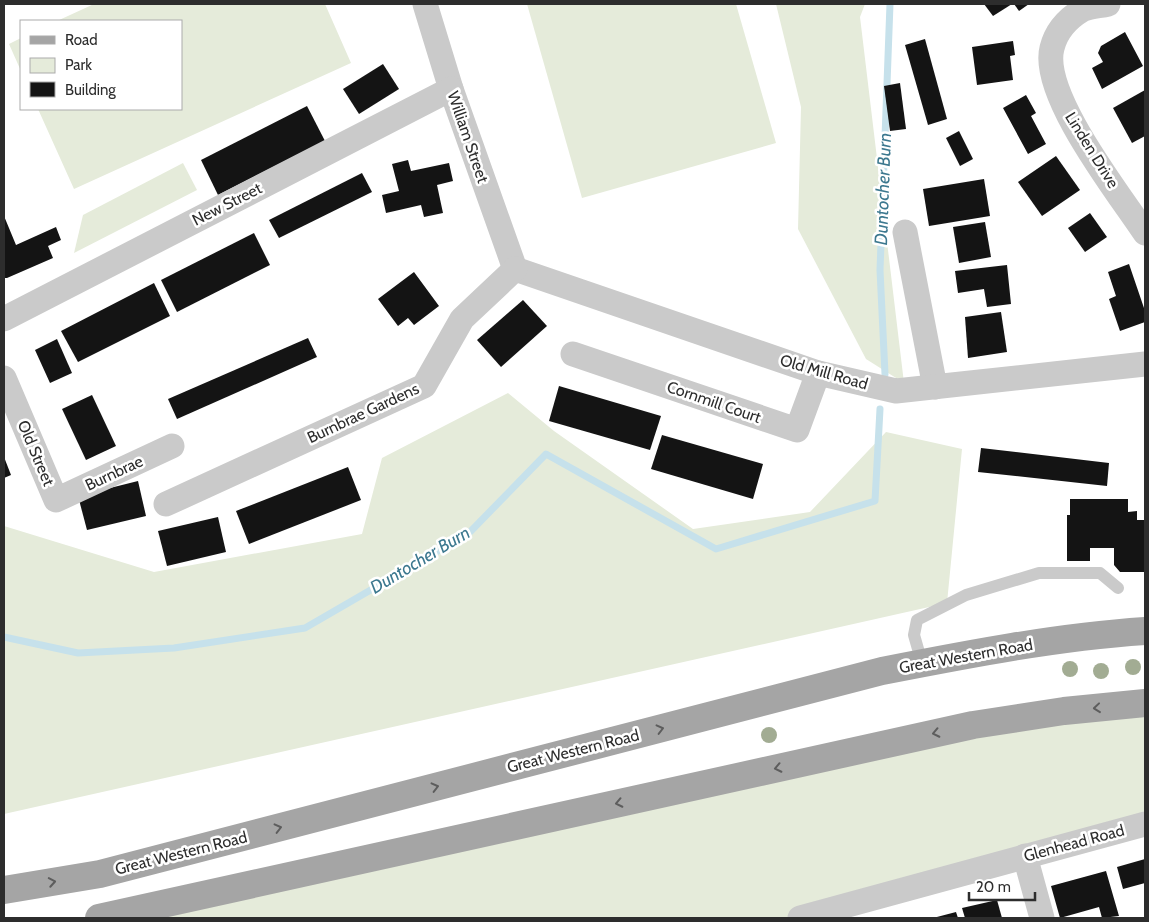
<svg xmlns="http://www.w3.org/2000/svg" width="1149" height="922" font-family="Cabin,sans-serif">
	<rect width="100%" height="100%" fill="#fff"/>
	<g fill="#e5ebda">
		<polygon points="94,4 325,4 351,63 74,189 38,109 181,109 181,21 57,21"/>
		<polygon points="527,4 736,4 776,143 582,198"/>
		<polygon points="776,4 865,4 860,17 904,383 866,359 798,229 801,107"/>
		<polygon points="21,38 21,71 9,44"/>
		<polygon points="183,163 197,190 74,253 83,215"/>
		<polygon points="508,393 554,431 693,529 810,512 886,432 962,449 947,603 4,814 4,526 154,572 362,534 382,458"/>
		<polygon points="1145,703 1145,824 800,918 99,918"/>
	</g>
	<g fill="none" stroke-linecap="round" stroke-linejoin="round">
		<g stroke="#c6e1eb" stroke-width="7">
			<polyline points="885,374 880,270 890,4"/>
			<polyline points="4,637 78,653 174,648 305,628 469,533 546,454 716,549 875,501 880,409"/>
		</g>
	</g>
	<g fill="#141414">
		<polygon points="984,4 1012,4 993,16"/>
		<polygon points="1014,4 1029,4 1019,11"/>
		<polygon points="1125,32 1143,66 1102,89 1092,68 1103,62 1098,53 1101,46"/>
		<polygon points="925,39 947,119 928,125 905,45"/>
		<polygon points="1013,41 1015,55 1010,56 1013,80 977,85 972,47"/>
		<polygon points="383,64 399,89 359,114 343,89"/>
		<polygon points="900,83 906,129 890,131 884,86"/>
		<polygon points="1145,90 1145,136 1132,143 1113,108"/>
		<polygon points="1026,95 1036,113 1031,116 1046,144 1028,154 1003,108"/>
		<polygon points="307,106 325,141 218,195 201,160"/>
		<polygon points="959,131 973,159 960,166 946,138"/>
		<polygon points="1056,156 1080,190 1042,216 1018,182"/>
		<polygon points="408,160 411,171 449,163 453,181 437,185 443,213 424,217 421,205 386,213 382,195 399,191 392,164"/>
		<polygon points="362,173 372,192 279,238 269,220"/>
		<polygon points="984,179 990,216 929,226 923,189"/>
		<polygon points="1090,213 1107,237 1085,252 1068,228"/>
		<polygon points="4,216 16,245 56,227 61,240 48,246 53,258 7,278 4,278"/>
		<polygon points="985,222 991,257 959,263 953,227"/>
		<polygon points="254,233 270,265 177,312 161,280"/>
		<polygon points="1129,264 1145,311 1145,322 1120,331 1109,299 1116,296 1108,272"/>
		<polygon points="1007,265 1011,304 987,307 984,289 958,293 955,271"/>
		<polygon points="414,272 439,306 414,325 408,318 398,326 378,299"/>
		<polygon points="154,283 170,316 78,362 61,331"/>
		<polygon points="523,300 547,326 501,367 477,340"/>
		<polygon points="1001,312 1007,352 968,358 965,317"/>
		<polygon points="308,338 317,357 177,419 168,399"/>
		<polygon points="57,339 72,373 50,383 35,350"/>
		<polygon points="559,386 661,416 650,450 549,421"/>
		<polygon points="92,395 116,446 86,460 62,409"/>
		<polygon points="662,435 763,464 753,499 651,469"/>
		<polygon points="981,448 1109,463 1107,486 978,472"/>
		<polygon points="4,457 11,475 4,478"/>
		<polygon points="348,467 361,500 249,544 236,511"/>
		<polygon points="138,481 146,516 87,530 78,496"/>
		<polygon points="1070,499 1128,499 1128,512 1137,511 1137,520 1145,520 1145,572 1120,572 1114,565 1114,548 1090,548 1090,561 1067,561 1067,515 1070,515"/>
		<polygon points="218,517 226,552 167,566 158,531"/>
		<polygon points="1145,859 1145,883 1123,889 1117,867"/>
		<polygon points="1106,871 1119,916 1102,918 1099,907 1060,918 1051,886"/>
		<polygon points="997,900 1002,918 965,918 962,908"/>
		<polygon points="956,912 958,918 933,918"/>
	</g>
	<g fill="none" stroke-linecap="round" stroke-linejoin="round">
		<polyline stroke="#cacaca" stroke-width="12" points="922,663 914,635 917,620 966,595 1039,573 1100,573 1118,588"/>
		<g stroke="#cacaca" stroke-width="25">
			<polyline points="425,4 451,89 515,269"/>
			<path d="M 1108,4 C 1100,6 1089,6 1082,10 C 1067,19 1056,32 1052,48 C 1040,94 1120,195 1145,233"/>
			<polyline points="905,232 935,387"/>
			<polyline points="515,269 818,373 896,391 1145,364"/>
			<polyline points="4,319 451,89"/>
			<polyline points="573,354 797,430 818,373"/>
			<polyline points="4,378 56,500 172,446"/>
			<polyline points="166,504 424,386 462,319 515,269"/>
			<polyline points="1025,856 1042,918"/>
			<polyline points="800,918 1145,824"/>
		</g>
		<g stroke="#a5a5a5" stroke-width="28">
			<path d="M 4,890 L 100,874 L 882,671 C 969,654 1056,637 1145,631"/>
			<polyline points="99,918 973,725 1064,711 1145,703"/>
		</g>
	</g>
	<g fill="#a2ac93">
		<circle cx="1133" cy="667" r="8"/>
		<circle cx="1070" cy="669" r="8"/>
		<circle cx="1101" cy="671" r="8"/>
		<circle cx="769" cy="735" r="8"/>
	</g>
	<defs><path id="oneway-chevron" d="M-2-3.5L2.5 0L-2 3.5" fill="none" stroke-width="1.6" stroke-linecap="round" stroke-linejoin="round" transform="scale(1.25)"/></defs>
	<g stroke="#5d5d5d">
		<use href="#oneway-chevron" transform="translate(1097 708) rotate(174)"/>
		<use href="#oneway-chevron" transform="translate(660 729) rotate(-14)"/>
		<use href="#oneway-chevron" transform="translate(936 733) rotate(168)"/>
		<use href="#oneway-chevron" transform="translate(778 768) rotate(168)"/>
		<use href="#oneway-chevron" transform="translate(435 787) rotate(-14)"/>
		<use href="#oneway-chevron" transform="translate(619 803) rotate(168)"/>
		<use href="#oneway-chevron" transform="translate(278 828) rotate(-14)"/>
		<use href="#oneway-chevron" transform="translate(52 882) rotate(-10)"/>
	</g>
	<g text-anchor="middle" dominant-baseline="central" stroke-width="5" stroke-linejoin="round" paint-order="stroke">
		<g font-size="16" fill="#2d2d2d" stroke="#fff">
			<text transform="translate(468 137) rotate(71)">William Street</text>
			<text transform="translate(1092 150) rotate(58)">Linden Drive</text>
			<text transform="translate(227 204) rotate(-27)">New Street</text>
			<text transform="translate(824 372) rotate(16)">Old Mill Road</text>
			<text transform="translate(714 402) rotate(19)">Cornmill Court</text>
			<text transform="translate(363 413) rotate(-25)">Burnbrae Gardens</text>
			<text transform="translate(36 453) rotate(67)">Old Street</text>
			<text transform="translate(114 473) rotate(-25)">Burnbrae</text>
			<text transform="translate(966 656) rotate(-10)">Great Western Road</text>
			<text transform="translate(573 751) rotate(-14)">Great Western Road</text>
			<text transform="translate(1074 843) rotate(-15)">Glenhead Road</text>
			<text transform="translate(181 853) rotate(-14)">Great Western Road</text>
		</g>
		<g font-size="18" font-style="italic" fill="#3c788f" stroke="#fff">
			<text transform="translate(883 189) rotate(-88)">Duntocher Burn</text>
			<text transform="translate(420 560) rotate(-31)">Duntocher Burn</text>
		</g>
	</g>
	<rect width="1149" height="922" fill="none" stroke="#2d2d2d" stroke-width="10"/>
	<rect x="20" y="20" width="162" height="90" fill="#ffffff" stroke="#ababab"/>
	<rect x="30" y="36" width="25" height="8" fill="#a5a5a5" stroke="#ababab"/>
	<text x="65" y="45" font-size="15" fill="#2d2d2d">Road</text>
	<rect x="30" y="58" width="25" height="15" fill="#e5ebda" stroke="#ababab"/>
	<text x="65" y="70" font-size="15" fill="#2d2d2d">Park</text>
	<rect x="30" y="82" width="25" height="15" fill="#141414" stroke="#ababab"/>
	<text x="65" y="95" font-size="15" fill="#2d2d2d">Building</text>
	<path d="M969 892v8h66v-8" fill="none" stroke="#2d2d2d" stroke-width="2.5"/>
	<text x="976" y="892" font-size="15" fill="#2d2d2d" stroke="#ffffff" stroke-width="4" paint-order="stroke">20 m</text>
</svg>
